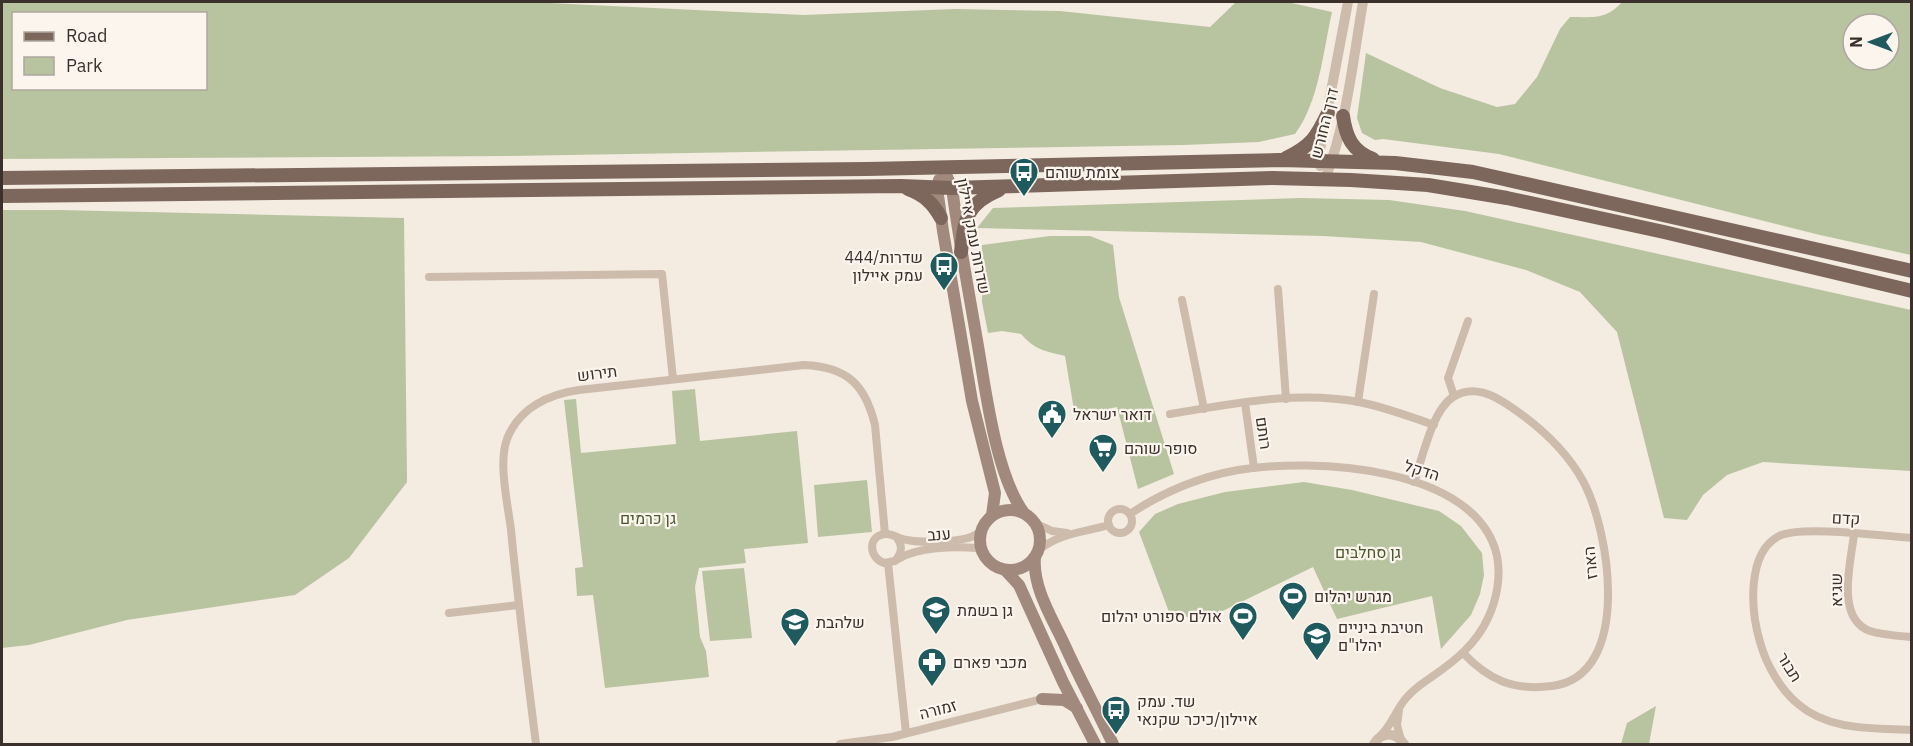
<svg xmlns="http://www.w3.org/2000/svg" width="1913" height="746" font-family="'IBM Plex Sans',Heebo,sans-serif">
	<rect width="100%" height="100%" fill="#f4ebe1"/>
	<g fill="#b8c4a0" fill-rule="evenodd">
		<path d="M 2,2 L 528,2 L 803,15 L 955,9 L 1060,11 L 1210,27 L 1236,2 L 1287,2 L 1332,12 C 1323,52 1319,102 1295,134 L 1259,142 L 1183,145 L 509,156 L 2,159 ZM 14,14 L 206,14 L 206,88 L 14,88 Z"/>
		<path d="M 1622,2 L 1911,2 L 1911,255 L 1820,235 L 1499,154 L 1383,139 L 1375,140 L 1362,133 L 1357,118 L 1366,53 L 1440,88 L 1497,107 L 1515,104 L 1537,77 L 1560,29 L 1570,17 C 1593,17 1606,20 1622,2 ZM 1853,24 L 1889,24 L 1889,60 L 1853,60 Z"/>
		<polygon points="1301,198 1389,200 1465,211 1911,310 1911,471 1763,462 1727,475 1703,495 1687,520 1664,518 1617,332 1580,292 1526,270 1421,242 1323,236 977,228 993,208"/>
		<polygon points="2,210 58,210 404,218 407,482 349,558 295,595 127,620 29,645 2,648"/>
		<path d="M 1050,236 L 1090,236 L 1113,245 L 1119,297 L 1174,474 L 1138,489 L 1117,407 L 1075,416 L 1065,356 C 1045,351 1035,350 1021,334 L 1002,331 L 988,333 L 982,302 L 982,245 Z"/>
		<polygon points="695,389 700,441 797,431 808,543 744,549 746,563 699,568 695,587 700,637 706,651 709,677 605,688 593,595 577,596 575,568 583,567 564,400 576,399 581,453 676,444 672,391"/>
		<polygon points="867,480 872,532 818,537 814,485"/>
		<polygon points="1304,482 1352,490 1439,511 1461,526 1482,553 1484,575 1480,594 1471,615 1441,649 1432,596 1337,619 1313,567 1202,621 1169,612 1139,532 1155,514 1178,504 1225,492"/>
		<polygon points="744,568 752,638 710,641 702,571"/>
		<polygon points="1656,706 1649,744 1621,744 1627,723"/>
	</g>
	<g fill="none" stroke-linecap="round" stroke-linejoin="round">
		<g stroke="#cdbbac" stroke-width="8">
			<polyline points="429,277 662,274 673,379"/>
			<polyline points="1278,289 1286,399"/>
			<polyline points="1182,300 1204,409"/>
			<polyline points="1454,396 1448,378 1468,321"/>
			<polyline points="1358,402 1374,294"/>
			<polyline points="1245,403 1254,468"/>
			<path d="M 1170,414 C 1231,404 1297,390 1359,402 C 1384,407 1409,416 1434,425"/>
			<path d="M 1414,482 C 1422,460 1432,410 1453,397 C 1473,384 1494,395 1511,407 C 1539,426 1567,452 1583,481 C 1610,531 1633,676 1552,686 C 1513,691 1489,680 1463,653"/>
			<circle cx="1120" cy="521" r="12"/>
			<path d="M 1130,514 C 1163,492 1199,477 1238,470 C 1311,458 1477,465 1497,556 C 1501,576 1497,599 1488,618 C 1476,644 1456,660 1433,676 C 1424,682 1415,688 1408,696 C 1396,708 1392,726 1380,736"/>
			<polyline points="1035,523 1052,531 1067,533"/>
			<path d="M 1854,534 C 1851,562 1835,618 1870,631 C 1883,635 1898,636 1912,637"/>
			<path d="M 897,538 C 903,546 902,553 895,561 L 884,563 C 869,558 867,536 885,534 C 892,533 899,539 907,540 C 922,543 953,542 968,538 C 973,537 977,534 981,531"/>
			<path d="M 1912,538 C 1884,536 1801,525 1779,536 C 1746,553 1751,612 1760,642 C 1766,664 1780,689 1798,704 C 1829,731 1873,728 1912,730"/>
			<path d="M 1039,550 C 1059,533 1085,532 1109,525"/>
			<path d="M 898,559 C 917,547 955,546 977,548 L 984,555"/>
			<polyline points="888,563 906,733"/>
			<polyline points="449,613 518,605"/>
			<polyline points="1399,710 1397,725 1401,740"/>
			<path d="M 536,744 C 527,673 518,602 511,530 C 508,505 498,463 507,439 C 519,408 549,394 579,390 L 804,365 C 847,367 865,384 875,425 L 885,534"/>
			<polyline points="840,744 892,737 1042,699"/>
		</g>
		<g stroke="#cdbbac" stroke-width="10">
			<polyline points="1320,166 1318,160 1348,2"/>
			<path d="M 1325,179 C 1347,123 1353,60 1363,2"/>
			<path d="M 1374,744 C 1382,731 1396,732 1404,744"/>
		</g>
		<g stroke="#a18a7d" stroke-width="12">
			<path d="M 943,168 L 952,188 C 959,241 969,293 978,346 C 986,393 996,475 1024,513"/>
			<polyline points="939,180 937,188 943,231 972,401 995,493 992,515"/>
			<circle cx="1010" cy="540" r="30"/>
			<path d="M 1035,557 C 1032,588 1054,621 1066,648 C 1081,681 1098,712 1113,744"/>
			<polyline points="1005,570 1019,585 1063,682 1095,744"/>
			<polyline points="1042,699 1064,700 1077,708"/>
		</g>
		<g stroke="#7d675c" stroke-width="14">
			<path d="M 1343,116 C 1346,137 1352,151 1373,159"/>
			<path d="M 1286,158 C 1311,146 1316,138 1328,113"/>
			<polyline points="2,178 867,169 1280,160 1395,163 1473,172 1912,271"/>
			<path d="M 908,189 C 924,195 933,203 941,218"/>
			<polyline points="2,196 901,186 952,188 1272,178 1351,180 1428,185 1507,198 1664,232 1912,291"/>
			<path d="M 961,252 C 965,218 966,204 999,190"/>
		</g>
	</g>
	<defs>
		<g id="bus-pin" transform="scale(1.5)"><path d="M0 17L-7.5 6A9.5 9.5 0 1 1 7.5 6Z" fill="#1f5a5e" stroke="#fbf5ee"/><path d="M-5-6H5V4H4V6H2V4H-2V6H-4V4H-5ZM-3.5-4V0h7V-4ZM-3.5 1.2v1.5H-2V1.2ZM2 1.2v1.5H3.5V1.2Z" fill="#fff"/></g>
		<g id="civic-pin" transform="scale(1.5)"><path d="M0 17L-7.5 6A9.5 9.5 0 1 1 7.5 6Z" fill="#1f5a5e" stroke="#fbf5ee"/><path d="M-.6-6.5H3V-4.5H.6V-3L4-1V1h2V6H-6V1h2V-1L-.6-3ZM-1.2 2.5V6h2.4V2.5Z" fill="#fff"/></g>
		<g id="supermarket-pin" transform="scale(1.5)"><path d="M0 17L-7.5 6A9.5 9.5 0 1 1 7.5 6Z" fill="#1f5a5e" stroke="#fbf5ee"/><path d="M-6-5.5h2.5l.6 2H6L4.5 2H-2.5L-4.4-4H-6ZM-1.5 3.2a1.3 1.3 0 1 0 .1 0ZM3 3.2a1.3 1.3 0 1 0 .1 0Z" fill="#fff"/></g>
		<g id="stadium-pin" transform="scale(1.5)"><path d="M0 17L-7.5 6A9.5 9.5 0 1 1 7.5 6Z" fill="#1f5a5e" stroke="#fbf5ee"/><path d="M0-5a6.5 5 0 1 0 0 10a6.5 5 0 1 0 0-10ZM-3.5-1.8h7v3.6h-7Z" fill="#fff"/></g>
		<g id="school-pin" transform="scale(1.5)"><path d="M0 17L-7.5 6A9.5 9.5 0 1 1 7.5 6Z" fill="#1f5a5e" stroke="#fbf5ee"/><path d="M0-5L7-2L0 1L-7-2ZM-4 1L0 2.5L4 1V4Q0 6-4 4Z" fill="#fff"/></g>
		<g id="pharmacy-pin" transform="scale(1.5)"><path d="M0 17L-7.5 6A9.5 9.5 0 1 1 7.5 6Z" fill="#1f5a5e" stroke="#fbf5ee"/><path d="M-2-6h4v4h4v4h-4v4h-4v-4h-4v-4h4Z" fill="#fff"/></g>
	</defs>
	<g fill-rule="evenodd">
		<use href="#bus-pin" x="1024" y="172"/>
		<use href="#bus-pin" x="944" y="266"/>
		<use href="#civic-pin" x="1052" y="414"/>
		<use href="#supermarket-pin" x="1103" y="448"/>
		<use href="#stadium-pin" x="1293" y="596"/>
		<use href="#school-pin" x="936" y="610"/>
		<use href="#stadium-pin" x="1243" y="616"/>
		<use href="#school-pin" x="795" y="622"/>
		<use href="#school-pin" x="1317" y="636"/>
		<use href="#pharmacy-pin" x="932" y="662"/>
		<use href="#bus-pin" x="1116" y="710"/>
	</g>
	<g text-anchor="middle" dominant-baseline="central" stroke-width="4.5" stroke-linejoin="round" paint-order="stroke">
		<g font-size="16" fill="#3b302b" stroke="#fbf5ee">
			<text transform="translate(1324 123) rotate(-76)">דרך החורש</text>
			<text transform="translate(974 236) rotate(79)">שדרות עמק איילון</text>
			<text transform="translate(597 373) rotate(-7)">תירוש</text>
			<text transform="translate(1264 433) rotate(82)">רותם</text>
			<text transform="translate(1422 470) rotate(17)">הדקל</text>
			<text transform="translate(1846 518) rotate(3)">קדם</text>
			<text transform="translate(939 534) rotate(-4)">ענב</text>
			<text transform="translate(1590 563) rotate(-95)">הארז</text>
			<text transform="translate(1836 590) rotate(-91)">שגיא</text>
			<text transform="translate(1790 667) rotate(58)">תבור</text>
			<text transform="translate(938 709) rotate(-14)">זמורה</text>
		</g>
		<g font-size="16" fill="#3b302b" stroke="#fbf5ee" text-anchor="start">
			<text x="1045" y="172">צומת שוהם</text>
			<text x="923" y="257" text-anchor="end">444/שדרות<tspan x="923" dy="18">עמק איילון</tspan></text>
			<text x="1073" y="414">דואר ישראל</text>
			<text x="1124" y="448">סופר שוהם</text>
			<text x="1314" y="596">מגרש יהלום</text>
			<text x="957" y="610">גן בשמת</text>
			<text x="1222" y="616" text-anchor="end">אולם ספורט יהלום</text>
			<text x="816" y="622">שלהבת</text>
			<text x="1338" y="627">חטיבת ביניים<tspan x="1338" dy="18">יהלו"ם</tspan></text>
			<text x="953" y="662">מכבי פארם</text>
			<text x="1137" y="701">שד. עמק<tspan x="1137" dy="18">איילון/כיכר שקנאי</tspan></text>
		</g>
		<g font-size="16" fill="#4a5a2e" stroke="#fbf5ee">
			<text x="648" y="518">גן כרמים</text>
			<text x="1368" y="552">גן סחלבים</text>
		</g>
	</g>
	<rect width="1913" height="746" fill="none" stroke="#3b302b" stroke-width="6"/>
	<rect x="12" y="12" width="195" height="78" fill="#fbf5ee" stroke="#aea6a0" stroke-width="1.5"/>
	<rect x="24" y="32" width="30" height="9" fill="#7d675c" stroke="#aea6a0" stroke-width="1.5"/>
	<text x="66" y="42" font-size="18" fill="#3b302b">Road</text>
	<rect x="24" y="57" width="30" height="18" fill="#b8c4a0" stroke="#aea6a0" stroke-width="1.5"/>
	<text x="66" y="72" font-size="18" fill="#3b302b">Park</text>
	<g transform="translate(1871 42) rotate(270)"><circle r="28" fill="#fbf5ee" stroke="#aea6a0" stroke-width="1.5"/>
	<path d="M0-4.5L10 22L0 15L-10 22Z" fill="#1f5a5e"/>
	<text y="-9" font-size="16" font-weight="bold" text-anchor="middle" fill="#3b302b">N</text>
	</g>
</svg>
